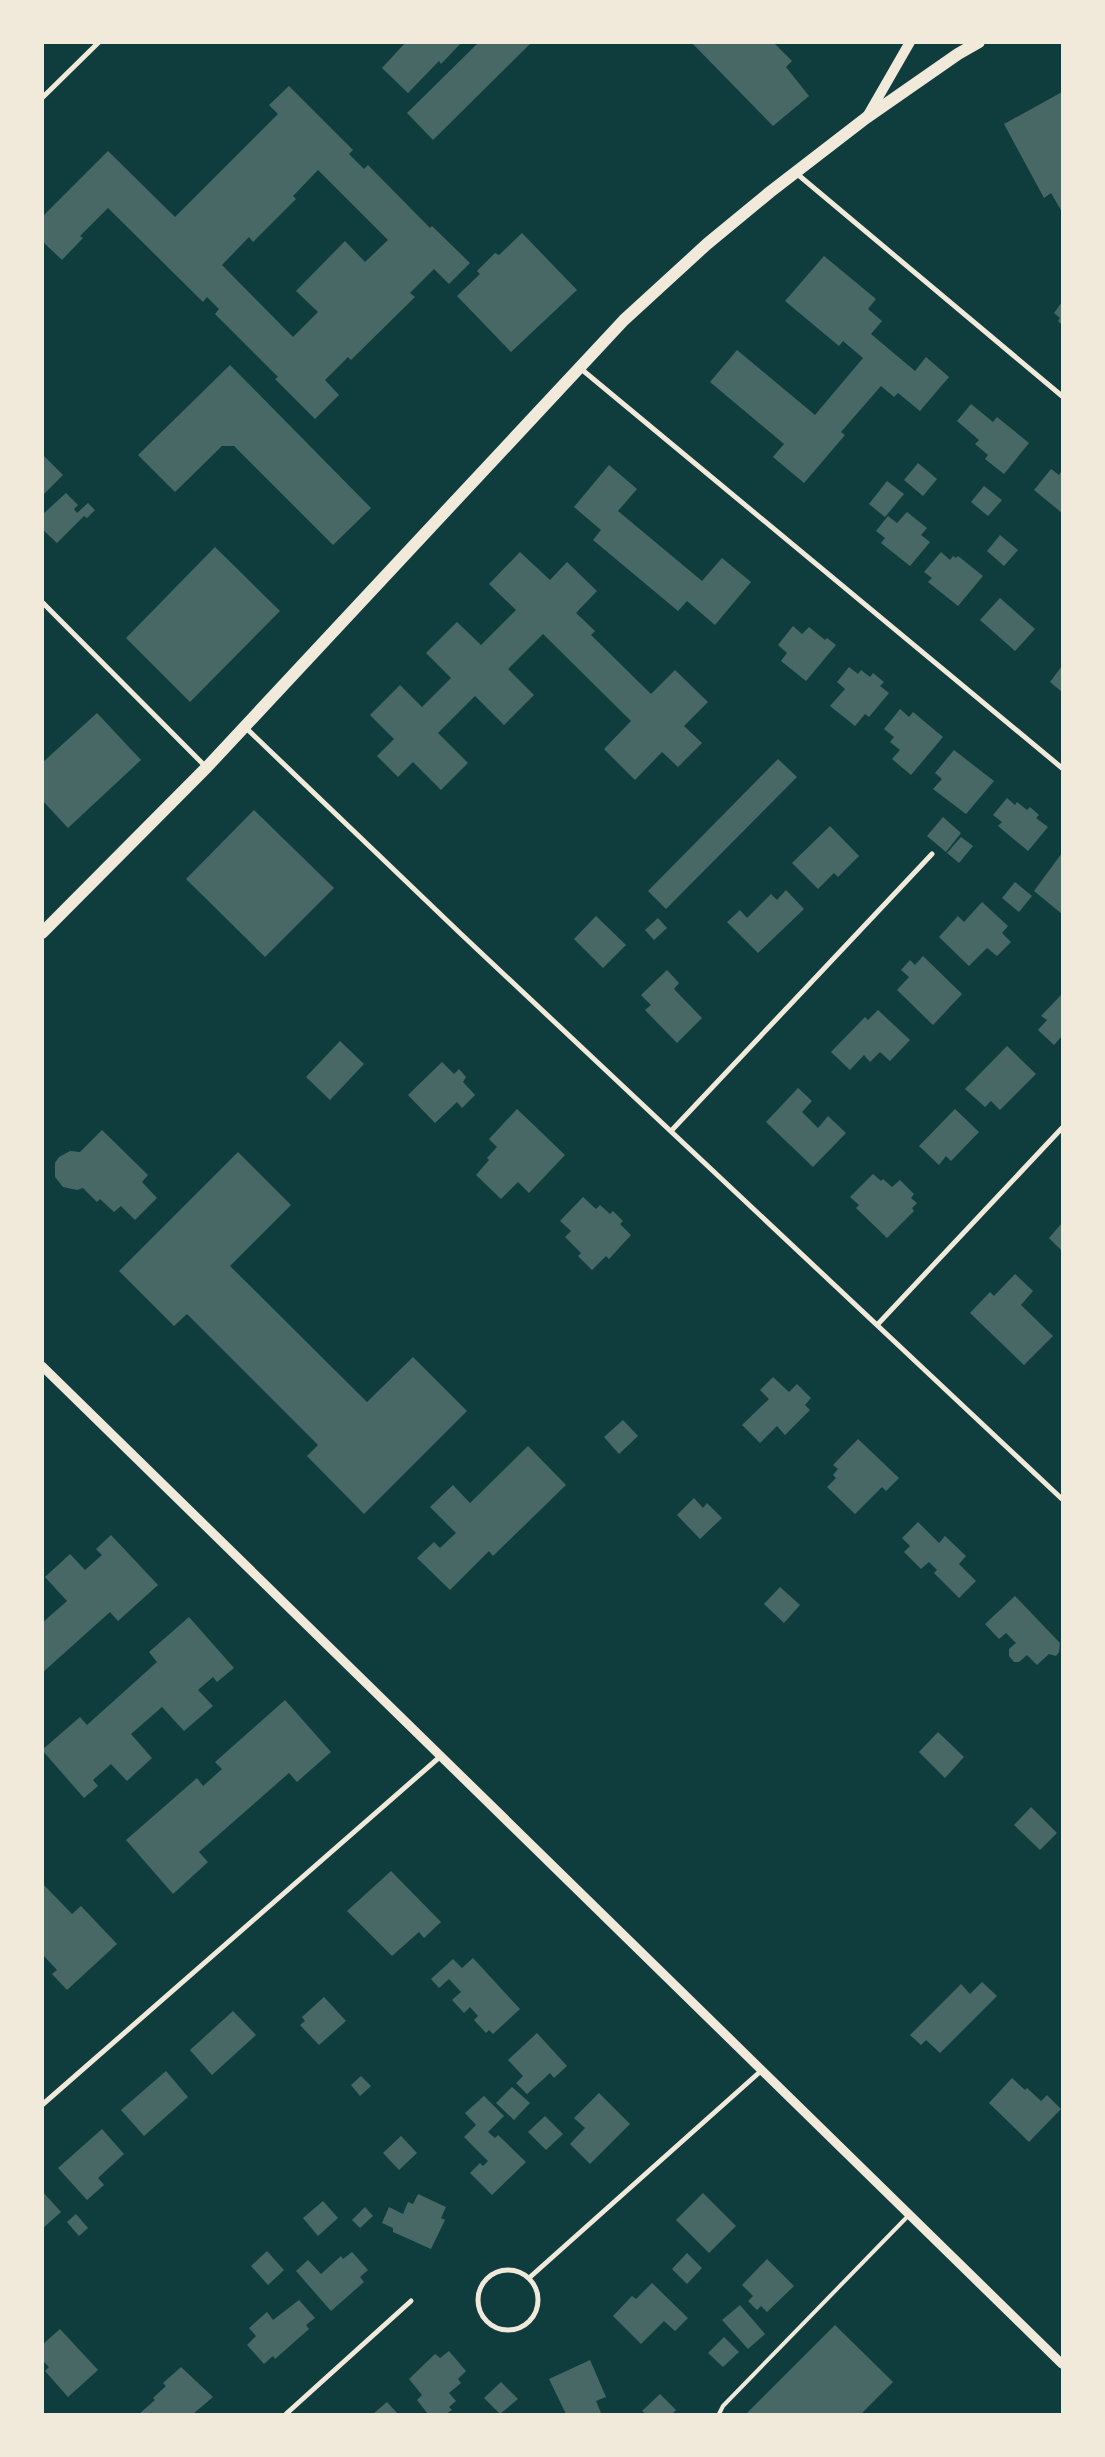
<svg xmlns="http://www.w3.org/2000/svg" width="1105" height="2457" font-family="Barlow,sans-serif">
	<rect width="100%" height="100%" fill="#0f3d3e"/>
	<g fill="#486865" fill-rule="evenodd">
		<polygon points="406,42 462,42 441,64 439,61 408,93 382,68"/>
		<polygon points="479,42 532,42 433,140 407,113"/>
		<polygon points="691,42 773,42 792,61 786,67 809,96 773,126"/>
		<path d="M 289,86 L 353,150 L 349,154 L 364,169 L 368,165 L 430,228 L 432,226 L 470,263 L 449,284 L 434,269 L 410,293 L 415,297 L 351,360 L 348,357 L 325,380 L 339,395 L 315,419 L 275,379 L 278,377 L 215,314 L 219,309 L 207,297 L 203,302 L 108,208 L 80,236 L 83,238 L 62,260 L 42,241 L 42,217 L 108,151 L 175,217 L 278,114 L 269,105 ZM 318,170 L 388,240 L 365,262 L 345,241 L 296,291 L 318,312 L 293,337 L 222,265 L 249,237 L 253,242 L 296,199 L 293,196 Z"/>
		<polygon points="1062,92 1062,212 1051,193 1044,198 1004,124"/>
		<polygon points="522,233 577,290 511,352 457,296 480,274 477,271 495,253 499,255"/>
		<polygon points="824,256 876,299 868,309 882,321 871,334 915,371 926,357 949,377 920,411 898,393 894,397 881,386 841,432 845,435 804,483 773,457 784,444 710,382 737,350 815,415 863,358 843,341 839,346 785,301"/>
		<polygon points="1062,302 1062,325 1058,321 1060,318 1054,313"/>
		<polygon points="230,365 371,508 333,545 234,446 222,446 175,492 138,455"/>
		<polygon points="971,404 993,422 997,417 1029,443 1004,474 985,459 988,455 975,444 979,440 957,421"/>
		<polygon points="42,454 63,475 42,496"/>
		<polygon points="918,463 937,479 923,496 904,480"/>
		<polygon points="609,465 637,489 618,511 702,581 722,558 751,582 715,625 687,601 678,611 593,540 601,530 574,507"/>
		<polygon points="1051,469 1059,475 1062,470 1062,513 1034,490"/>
		<polygon points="887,481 904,494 885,517 869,504"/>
		<polygon points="984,486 1002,500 988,516 971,502"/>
		<polygon points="66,493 78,505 74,509 77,513 88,503 95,510 87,518 84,516 57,543 42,529 42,515"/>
		<polygon points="907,512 927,528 921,535 930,542 910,566 881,543 885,538 876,531 888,516 897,523"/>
		<polygon points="1000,535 1018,550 1004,566 987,551"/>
		<polygon points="215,547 280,611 190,702 126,638"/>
		<polygon points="520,552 550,580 567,562 597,591 576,613 595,631 591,635 651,694 675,670 708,702 684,726 702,743 678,767 662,752 635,780 604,749 631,721 543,634 508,669 534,695 504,725 475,696 438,733 468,763 441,790 413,762 398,777 377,756 394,739 370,715 400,685 422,707 451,678 426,653 457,622 481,645 516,610 489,584"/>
		<polygon points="941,552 950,560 953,556 956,558 958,556 983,576 958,606 928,582 932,578 924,572"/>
		<polygon points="1000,598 1035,629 1015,651 980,620"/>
		<polygon points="793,626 802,634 809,627 825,640 827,638 836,645 806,681 781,661 787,653 778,645"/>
		<polygon points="1062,666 1062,692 1050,682"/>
		<polygon points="849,667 858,674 861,670 870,677 873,673 884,682 880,686 889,693 869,717 865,714 855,726 830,706 845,689 837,682"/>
		<polygon points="900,709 909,717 913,712 943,737 911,775 892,759 900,750 890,742 894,737 884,729"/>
		<polygon points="97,713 141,760 68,828 42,800 42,763"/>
		<polygon points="954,750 994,781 966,814 933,789 942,779 935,773"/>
		<polygon points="778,759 797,777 666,909 648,891"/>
		<polygon points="1007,798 1015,805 1017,802 1027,810 1030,807 1039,815 1036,818 1048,827 1028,851 998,826 1002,822 993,815"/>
		<polygon points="254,810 334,888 265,957 186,879"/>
		<polygon points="943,817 961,833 946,852 927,836"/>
		<polygon points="830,826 859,856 838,877 834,873 818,889 792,863"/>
		<polygon points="961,837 973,846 959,863 947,853"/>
		<polygon points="1062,853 1062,914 1034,891"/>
		<polygon points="1015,882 1032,896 1019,912 1002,898"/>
		<polygon points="786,890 804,909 758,953 727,922 740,910 747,918 771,894 777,900"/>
		<polygon points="982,902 1008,926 1002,933 1011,942 997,956 987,948 969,966 939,937 958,916 964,922"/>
		<polygon points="596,916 626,945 603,968 574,939"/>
		<polygon points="658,918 667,928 654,940 645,930"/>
		<polygon points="923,956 962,994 933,1025 897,990 909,977 901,970 910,960 915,965"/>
		<polygon points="667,970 679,983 674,989 702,1018 677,1043 645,1010 651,1005 641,995"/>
		<polygon points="1062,994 1062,1036 1054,1045 1038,1030 1047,1020 1041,1016"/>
		<polygon points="878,1010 910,1040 890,1061 880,1052 870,1062 864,1055 850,1070 831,1052 865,1017 868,1020"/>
		<polygon points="340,1041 364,1064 330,1100 306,1077"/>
		<polygon points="1007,1046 1036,1074 1000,1110 991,1101 985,1107 965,1089"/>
		<polygon points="442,1062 454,1074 459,1069 466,1077 463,1082 475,1095 462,1108 457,1102 435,1123 408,1095"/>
		<polygon points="798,1088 812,1101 802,1112 818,1128 828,1116 846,1133 813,1167 766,1122"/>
		<polygon points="517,1109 565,1155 529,1193 518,1182 501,1199 476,1175 489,1160 487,1158 497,1147 489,1139"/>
		<polygon points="955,1109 979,1132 951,1161 946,1156 939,1165 919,1146"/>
		<polygon points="102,1130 148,1175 142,1182 157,1198 135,1220 121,1206 114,1212 100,1199 97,1202 83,1188 77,1190 63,1187 55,1177 55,1163 59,1157 70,1151 80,1152"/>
		<polygon points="238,1152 291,1205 230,1266 367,1402 413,1357 467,1411 364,1514 307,1456 318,1445 187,1314 174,1326 119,1271"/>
		<polygon points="873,1174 881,1181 883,1179 892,1187 900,1180 914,1194 911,1198 917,1203 912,1208 914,1211 887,1238 856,1208 859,1205 850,1197"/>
		<polygon points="583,1197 596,1209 600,1205 610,1214 613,1211 623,1221 620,1224 631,1235 609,1259 606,1256 592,1270 578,1256 581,1253 565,1237 571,1231 560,1221"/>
		<polygon points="1062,1223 1062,1251 1049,1238"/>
		<polygon points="1015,1274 1033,1291 1021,1305 1053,1336 1024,1365 970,1313 990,1292 994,1296"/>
		<polygon points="773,1377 789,1392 797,1384 811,1398 805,1405 810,1410 785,1435 777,1426 760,1443 742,1425 769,1399 760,1390"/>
		<polygon points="623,1420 638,1436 619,1454 604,1437"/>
		<polygon points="858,1439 899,1478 886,1491 882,1487 855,1514 827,1487 836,1478 833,1475 838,1469 833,1465"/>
		<polygon points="528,1446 566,1485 493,1556 489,1551 450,1590 417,1558 434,1542 440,1548 456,1533 430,1507 453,1485 470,1503"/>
		<polygon points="694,1498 703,1508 707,1503 722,1518 700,1539 677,1515"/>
		<polygon points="918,1522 939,1543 945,1536 966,1556 959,1564 976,1581 959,1598 934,1573 937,1570 929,1562 921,1569 904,1552 910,1546 902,1538"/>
		<polygon points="111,1535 158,1585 118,1621 110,1612 42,1673 42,1623 67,1601 45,1577 70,1554 85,1570 102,1555 96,1549"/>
		<polygon points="780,1587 800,1605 784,1623 764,1604"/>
		<polygon points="1015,1596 1060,1643 1059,1652 1056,1656 1049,1654 1037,1665 1027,1655 1019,1662 1014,1662 1009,1656 1009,1649 1016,1643 1006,1633 999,1639 985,1624"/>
		<polygon points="189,1617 234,1668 217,1682 213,1677 198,1690 213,1706 184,1731 162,1707 131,1734 152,1758 127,1781 111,1764 93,1780 98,1786 84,1798 42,1750 80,1717 87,1725 157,1662 149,1652"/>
		<polygon points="285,1700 331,1752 297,1782 289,1773 199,1852 208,1862 173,1894 126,1840 197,1778 203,1786 222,1769 215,1762"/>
		<polygon points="938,1732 964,1757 945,1778 919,1752"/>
		<polygon points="1031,1807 1057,1833 1040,1850 1014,1825"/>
		<polygon points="391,1871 441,1922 424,1938 419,1932 392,1956 347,1911"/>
		<polygon points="42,1883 72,1914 81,1906 117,1944 67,1990 52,1974 57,1970 44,1956 42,1957"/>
		<polygon points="473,1958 520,2009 493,2034 489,2030 486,2033 474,2020 478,2016 470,2007 464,2013 452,2000 461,1992 449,1979 439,1988 431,1979 453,1959 462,1968"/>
		<polygon points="982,1982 997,1996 940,2053 926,2040 921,2045 910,2035 961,1984 970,1994"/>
		<polygon points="324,1997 346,2021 319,2045 300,2025 305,2021 302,2017"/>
		<polygon points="233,2011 256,2035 212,2075 190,2050"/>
		<polygon points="537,2033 567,2066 554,2078 550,2073 527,2094 516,2083 523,2076 508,2060"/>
		<polygon points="166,2071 188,2097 144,2136 121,2110"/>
		<polygon points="361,2076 371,2086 360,2096 351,2085"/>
		<polygon points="1012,2078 1025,2090 1027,2088 1041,2101 1047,2095 1061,2109 1029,2142 989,2103"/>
		<polygon points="512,2087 530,2103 514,2120 496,2103"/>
		<polygon points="599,2093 630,2124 590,2164 570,2144 585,2128 574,2118"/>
		<polygon points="484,2096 504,2116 488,2132 495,2138 498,2135 526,2162 492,2195 470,2173 480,2163 483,2166 488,2161 464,2137 476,2125 465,2113"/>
		<polygon points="545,2116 563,2134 546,2150 528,2132"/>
		<polygon points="102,2129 124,2154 98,2178 104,2185 87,2200 58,2168"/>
		<polygon points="401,2136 417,2153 399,2170 383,2153"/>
		<polygon points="42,2191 61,2212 42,2229"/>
		<polygon points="703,2193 736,2226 709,2253 676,2220"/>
		<polygon points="418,2194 446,2207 441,2218 445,2220 431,2249 393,2232 393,2228 382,2223 389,2207 403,2214 408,2202 413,2204"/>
		<polygon points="323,2201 338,2218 318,2236 303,2218"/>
		<polygon points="365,2207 373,2216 360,2228 352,2220"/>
		<polygon points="76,2214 88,2228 79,2236 67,2222"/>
		<polygon points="267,2251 284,2270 268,2285 251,2266"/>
		<polygon points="352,2252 368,2270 360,2277 364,2282 331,2311 296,2271 308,2260 321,2274 341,2256 343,2259"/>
		<polygon points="687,2253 702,2268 687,2284 672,2269"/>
		<polygon points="767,2259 794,2286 767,2312 761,2306 757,2310 748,2301 753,2296 742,2285"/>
		<polygon points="652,2283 688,2318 675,2331 664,2321 641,2344 613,2316 632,2296 636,2299"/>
		<polygon points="299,2300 315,2318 306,2325 309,2329 275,2359 273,2356 264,2364 247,2345 256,2336 249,2328 267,2312 273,2320"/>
		<polygon points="740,2305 765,2334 748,2349 722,2320"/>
		<polygon points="835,2325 893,2382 861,2414 746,2414"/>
		<polygon points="60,2329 98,2370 68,2397 45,2371 49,2367 42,2360 42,2345"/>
		<polygon points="724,2337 739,2352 723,2367 708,2353"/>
		<polygon points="449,2351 466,2371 458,2379 461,2383 449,2393 456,2401 449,2407 452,2410 446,2414 428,2414 417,2400 422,2395 409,2379 435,2354 440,2358"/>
		<polygon points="590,2360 606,2397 596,2401 601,2413 566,2414 549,2379"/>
		<polygon points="181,2367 213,2397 193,2414 139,2414 155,2400 153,2398 166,2386 163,2383"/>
		<polygon points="501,2382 518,2399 500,2414 484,2398"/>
		<polygon points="660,2394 676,2410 672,2414 646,2414 642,2411"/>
		<polygon points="387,2402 398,2414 373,2414"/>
	</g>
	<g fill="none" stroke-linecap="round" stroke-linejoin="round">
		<polyline stroke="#f1e9da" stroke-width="4" points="719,2414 723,2406 908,2216"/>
		<g stroke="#f1e9da" stroke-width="5">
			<polyline points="42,98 99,42"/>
			<polyline points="796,173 1062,396"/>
			<polyline points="580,368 1062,768"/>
			<polyline points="42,602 206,767"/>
			<polyline points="245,727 461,934 1062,1499"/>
			<polyline points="672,1130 932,854"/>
			<polyline points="878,1324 1062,1128"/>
			<polyline points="42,2105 442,1755"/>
			<circle cx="508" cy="2300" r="30"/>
			<polyline points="529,2278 762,2070"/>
			<polyline points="286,2414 411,2301"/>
		</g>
		<polyline stroke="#f1e9da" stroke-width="9" points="42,1366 1062,2364"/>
		<polyline stroke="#f1e9da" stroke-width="10" points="868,115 910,42"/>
		<polyline stroke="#f1e9da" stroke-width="12" points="42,933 207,767 624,320 707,244 770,192 866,118 958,54 979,42"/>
	</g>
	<rect width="1105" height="2457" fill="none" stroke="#f1e9da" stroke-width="88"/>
</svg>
